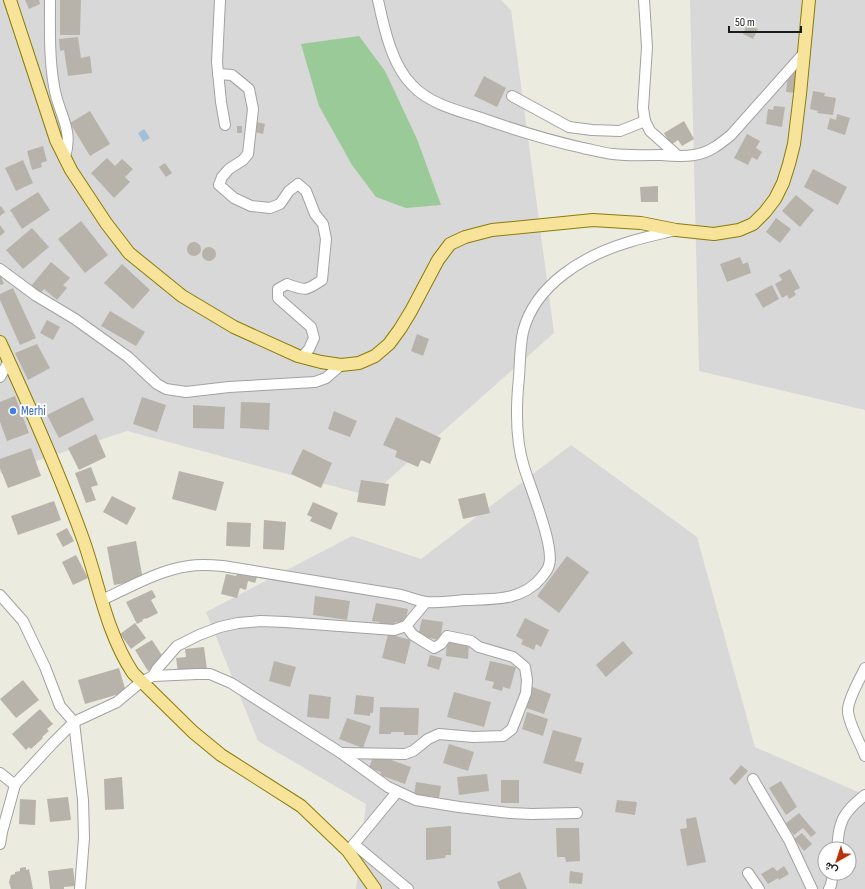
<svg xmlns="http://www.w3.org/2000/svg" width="865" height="889" font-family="'Sofia Sans Condensed',Vazirmatn,sans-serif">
	<rect width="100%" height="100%" fill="#ecebe0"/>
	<g fill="#d9d8d8" fill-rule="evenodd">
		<polygon points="0,0 501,0 511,10 554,333 370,496 127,431 0,473"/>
		<polygon points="690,0 865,0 865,410 699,371"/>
		<path d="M 571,445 L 697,537 L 755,747 L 865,795 L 865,889 L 356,889 L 366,804 L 258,741 L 206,612 L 352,536 L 421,559 ZM 825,849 L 849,849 L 849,873 L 825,873 Z"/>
	</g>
	<polygon fill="#9aca97" points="359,36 385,71 417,139 441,205 406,208 376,197 352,165 319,106 301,44"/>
	<polygon fill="#a2c0d8" points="144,129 150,138 143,142 138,133"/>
	<g fill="#b8b3aa">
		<polygon points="25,0 39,0 40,4 29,9"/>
		<polygon points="60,0 81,0 80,35 60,35"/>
		<polygon points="747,24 758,29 753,39 743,34"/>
		<polygon points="78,37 81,58 90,56 92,73 68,76 64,50 60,51 59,39"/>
		<polygon points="788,72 798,73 795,93 786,92"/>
		<polygon points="484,76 506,88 497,107 474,96"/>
		<polygon points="813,91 825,93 824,96 836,98 833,115 817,113 818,111 810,109"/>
		<polygon points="774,106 785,107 782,127 766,124 768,109 773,110"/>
		<polygon points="90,111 110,144 90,156 70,123"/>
		<polygon points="837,114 850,118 845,135 827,129 830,118 836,120"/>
		<polygon points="684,121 694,139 682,146 678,140 671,145 664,133"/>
		<polygon points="257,122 265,124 263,134 255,132"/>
		<rect x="237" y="126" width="5" height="7"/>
		<polygon points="747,134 760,141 756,148 762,152 757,160 752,157 748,165 734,158"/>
		<polygon points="43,146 47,161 41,163 42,167 32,170 27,151"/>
		<polygon points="107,158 115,166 122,159 133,169 125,177 130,182 114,198 91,173"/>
		<polygon points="23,160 33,183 16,191 5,168"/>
		<polygon points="165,163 172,173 166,177 159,167"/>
		<polygon points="813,169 847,187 838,205 804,187"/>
		<polygon points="658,186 658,202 641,202 640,187"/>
		<polygon points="38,192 50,210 22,229 10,210"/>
		<polygon points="796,195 814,210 800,227 782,211"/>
		<polygon points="1,206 5,212 0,216 0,207"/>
		<polygon points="776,218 791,229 780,243 766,232"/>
		<polygon points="81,221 108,255 85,273 58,239"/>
		<polygon points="0,225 5,232 0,236"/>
		<polygon points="32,228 49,247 23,269 6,250"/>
		<circle cx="194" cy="249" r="7"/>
		<circle cx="209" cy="254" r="7"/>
		<polygon points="740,257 743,264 748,262 751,273 727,282 720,264"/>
		<polygon points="51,262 70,278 63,285 67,288 57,300 44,289 40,294 31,286"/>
		<polygon points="122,264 150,290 133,309 104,283"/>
		<polygon points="790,269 800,288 794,291 796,295 789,299 787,295 782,298 775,284 782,280 779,275"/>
		<polygon points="0,274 4,284 0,285"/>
		<polygon points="772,285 779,299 763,308 755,294"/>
		<polygon points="13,288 36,338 20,345 0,300 0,294"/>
		<polygon points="110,311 145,332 136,346 101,326"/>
		<polygon points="47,320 60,327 53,340 40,333"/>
		<polygon points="417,334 429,339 423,356 411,351"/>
		<polygon points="37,344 50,368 28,380 15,353"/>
		<polygon points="15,396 29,433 7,441 0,422 0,402"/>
		<polygon points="83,397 94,420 59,438 47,415"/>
		<polygon points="142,397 166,405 157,432 133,424"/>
		<polygon points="241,402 270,403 269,430 240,428"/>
		<polygon points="193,405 225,407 224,429 193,428"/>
		<polygon points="334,411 357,421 350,437 328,429"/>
		<polygon points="396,417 441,438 430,464 421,460 418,467 395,457 397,451 383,445"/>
		<polygon points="96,434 106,457 79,470 68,448"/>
		<polygon points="31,448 41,476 8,488 0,468 0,459"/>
		<polygon points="303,449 332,463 321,488 291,474"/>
		<polygon points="91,467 98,485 91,487 96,500 86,503 75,473"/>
		<polygon points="179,471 224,482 216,511 172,499"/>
		<polygon points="361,480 389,484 385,506 357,502"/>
		<polygon points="485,493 490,513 463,519 458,499"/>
		<polygon points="112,496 136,508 127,525 103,512"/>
		<polygon points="54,501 61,520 18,535 11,516"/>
		<polygon points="313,502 338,513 331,530 310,521 312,517 307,515"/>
		<polygon points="264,520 286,522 284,550 263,549"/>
		<polygon points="227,522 251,523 250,547 226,546"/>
		<polygon points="67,528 74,541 63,547 56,534"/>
		<polygon points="136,541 143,580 114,585 107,547"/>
		<polygon points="76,555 88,578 73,585 62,562"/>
		<polygon points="567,556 589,572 559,613 537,596"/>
		<polygon points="238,572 257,577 255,583 248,581 246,590 240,588 237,598 221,594 226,574 236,576"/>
		<polygon points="152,590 156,597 151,600 158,613 146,619 146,618 142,620 143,621 137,624 126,602"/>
		<polygon points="315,596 350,601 347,620 313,615"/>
		<polygon points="376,603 408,609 405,624 395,622 394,628 379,625 380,622 372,621"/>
		<polygon points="525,618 549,630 541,647 536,644 534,650 521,644 523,640 516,636"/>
		<polygon points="422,619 443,622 440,640 418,636"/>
		<polygon points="135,623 146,638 131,649 120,634"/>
		<polygon points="388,634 411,640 405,664 382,658"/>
		<polygon points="152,640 165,660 148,671 135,650"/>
		<polygon points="447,641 469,643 468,659 446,656"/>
		<polygon points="623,641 633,653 606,677 596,665"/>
		<polygon points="204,647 207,669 178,672 176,658 186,657 185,649"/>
		<polygon points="430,655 442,658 439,670 427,666"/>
		<polygon points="274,661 296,667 290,687 269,681"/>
		<polygon points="490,661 516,667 510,689 503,687 502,691 492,688 494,682 485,680"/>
		<polygon points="119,668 126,692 85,704 78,680"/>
		<polygon points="23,680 39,700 16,718 0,699"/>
		<polygon points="530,686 551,694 544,714 523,707"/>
		<polygon points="454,692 491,702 484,727 447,717"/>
		<polygon points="309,694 331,697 329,719 307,717"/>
		<polygon points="356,695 374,697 373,713 370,713 370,716 354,714"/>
		<polygon points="380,707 419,708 418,735 404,735 404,732 391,732 391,734 379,734"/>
		<polygon points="40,709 53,724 47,729 49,731 42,737 43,738 31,749 29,747 26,750 12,734"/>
		<polygon points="527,712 548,719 543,736 522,729"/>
		<polygon points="347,718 371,726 363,748 339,739"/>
		<polygon points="553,730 582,738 575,761 584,763 581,774 543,763"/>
		<polygon points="449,744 474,752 468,771 443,763"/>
		<polygon points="374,754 411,767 405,784 380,775 381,772 369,768"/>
		<polygon points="741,765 748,771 735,785 729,779"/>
		<polygon points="487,774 489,791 459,795 457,777"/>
		<polygon points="122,777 124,809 105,810 104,779"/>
		<rect x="501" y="780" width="18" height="23"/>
		<polygon points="781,781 797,807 786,815 769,788"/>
		<polygon points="416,782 441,786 439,798 430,796 430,801 414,795"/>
		<polygon points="68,797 71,820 50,822 47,799"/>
		<polygon points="20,799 36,800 35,825 19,824"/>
		<polygon points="617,800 637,802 635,815 615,812"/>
		<polygon points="799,813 816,833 811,837 803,828 794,835 785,824"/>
		<polygon points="696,817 706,862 687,866 680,829 687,828 686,819"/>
		<polygon points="451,826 451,855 446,855 445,858 426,860 426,828"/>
		<polygon points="556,828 579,828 580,861 566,862 565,857 557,857"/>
		<polygon points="802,833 812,844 804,851 794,839"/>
		<polygon points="784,866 789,874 779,880 778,878 768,884 761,874 773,867 777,871"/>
		<polygon points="26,867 26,870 29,869 33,889 11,889 9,882 11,875 15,874 15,872 20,871 20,868"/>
		<polygon points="73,868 75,886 64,887 64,889 50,889 48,871"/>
		<polygon points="570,871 583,873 582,884 569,883"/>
		<polygon points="520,872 527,889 500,889 497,882"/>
	</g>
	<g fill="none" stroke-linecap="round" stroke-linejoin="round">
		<g stroke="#a2a2a2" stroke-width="12">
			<g id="minor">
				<path d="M 50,0 C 50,29 49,58 54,86 C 58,114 74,128 65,157"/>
				<polyline points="220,0 217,62 221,102 225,125"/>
				<path d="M 378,0 C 384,28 392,66 413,86 C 430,104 459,111 481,118 C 515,130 548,140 583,148 C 593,150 603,153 613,154 C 629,156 645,155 661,155 C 672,156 683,157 694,155 C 709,153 720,144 731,135 L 804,53"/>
				<polyline points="644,0 647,47 643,108 645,121 650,131 678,156"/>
				<path d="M 218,74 L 232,75 L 249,89 L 253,109 L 248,154 L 243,160 L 229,169 L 222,177 L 219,185 L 234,198 L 251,206 L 270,208 L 280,204 L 289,191 L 298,184 L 306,191 L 315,214 L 323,224 L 326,239 L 322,280 C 306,291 305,291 287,284 L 278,289 L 278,298 L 311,327 L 314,338 L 309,349 L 302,357"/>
				<polyline points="512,96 569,127 592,130 620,131 645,121"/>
				<polyline points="0,269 35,295 75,319 128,357 157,384 166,389 186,392 229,387 315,382 326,378 341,365"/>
				<polyline points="0,377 9,361"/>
				<polyline points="0,595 23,621 45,667 60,706 74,722 83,800 84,838 80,889"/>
				<path d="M 102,600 C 130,587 159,570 189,566 C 200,564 212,565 223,566 L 401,595 C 409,597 418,601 427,602 C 440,603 453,601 466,600 C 493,599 522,601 541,578 C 544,574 548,570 549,565 C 555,547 530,487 524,467 C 515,439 516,406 519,377 C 520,362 520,346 523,332 C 535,284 585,255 629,242 C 644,237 660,234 676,230"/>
				<path d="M 865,668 C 860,679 849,697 848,709 C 847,721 861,744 865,756"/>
				<polyline points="153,676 197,674 210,674 231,683 341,753 388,787 416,800 459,807 510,813 532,814 577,813"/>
				<polyline points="341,753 405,754 413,751 428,739 439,734 473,737 503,736 512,729 526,693 527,680 525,667 513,657 479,647 471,641 447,636 441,644 434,648 413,635 406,626"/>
				<polyline points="0,773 15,785"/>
				<polyline points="753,779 789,840 812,889"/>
				<polyline points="0,844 2,832 15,785 17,782 52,744 74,722 117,702 141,682 153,676 157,669 177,646 199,635 220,627 238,623 261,621 285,622 394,630 406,626 426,602"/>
				<polyline points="354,844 397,792"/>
				<path d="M 837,849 C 838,841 838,832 841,824 C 844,812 856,802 865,795"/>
				<polyline points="348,851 354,844 408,889"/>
				<polyline points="748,873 759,889"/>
				<polyline points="829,889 831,885 833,873"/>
			</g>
		</g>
		<g stroke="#8a7c07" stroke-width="14">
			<g id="major">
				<polyline points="10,0 56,140 71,170 106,223 129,253 182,296 234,327 298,356 321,362 341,365 359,363 375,356 389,344 400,329 411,311 438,260 450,244 465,237 492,230 593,220 641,223 676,230 714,234 739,230 753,224 765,212 775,199 783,183 789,164 794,144 800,94 809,0"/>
				<path d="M 0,342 C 30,407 59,472 83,539 C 99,584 106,632 133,673 L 193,732 L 221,755 L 301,806 L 348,851 L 375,889"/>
			</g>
		</g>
		<use href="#minor" stroke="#fff" stroke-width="10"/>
		<use href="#major" stroke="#f7e49a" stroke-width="12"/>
	</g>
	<circle fill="#3f7fe0" stroke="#fff" stroke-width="1.5" cx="13" cy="411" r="4"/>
	<g text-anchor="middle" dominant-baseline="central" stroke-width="4" stroke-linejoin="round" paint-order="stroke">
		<g font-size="13" fill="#366cbe" stroke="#fff" text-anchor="start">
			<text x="21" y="411">Merhi</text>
		</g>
	</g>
	<g transform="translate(837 861) rotate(219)"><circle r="19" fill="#ffffff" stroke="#a4a4a4"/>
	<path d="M0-3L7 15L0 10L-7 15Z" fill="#bc3109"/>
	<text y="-6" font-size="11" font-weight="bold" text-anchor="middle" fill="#1b1b1b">ش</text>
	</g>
	<path d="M729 26v6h72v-6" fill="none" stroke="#1b1b1b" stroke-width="2"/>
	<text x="735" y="26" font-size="12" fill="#1b1b1b" stroke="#ffffff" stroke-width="3" paint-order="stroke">50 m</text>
</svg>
